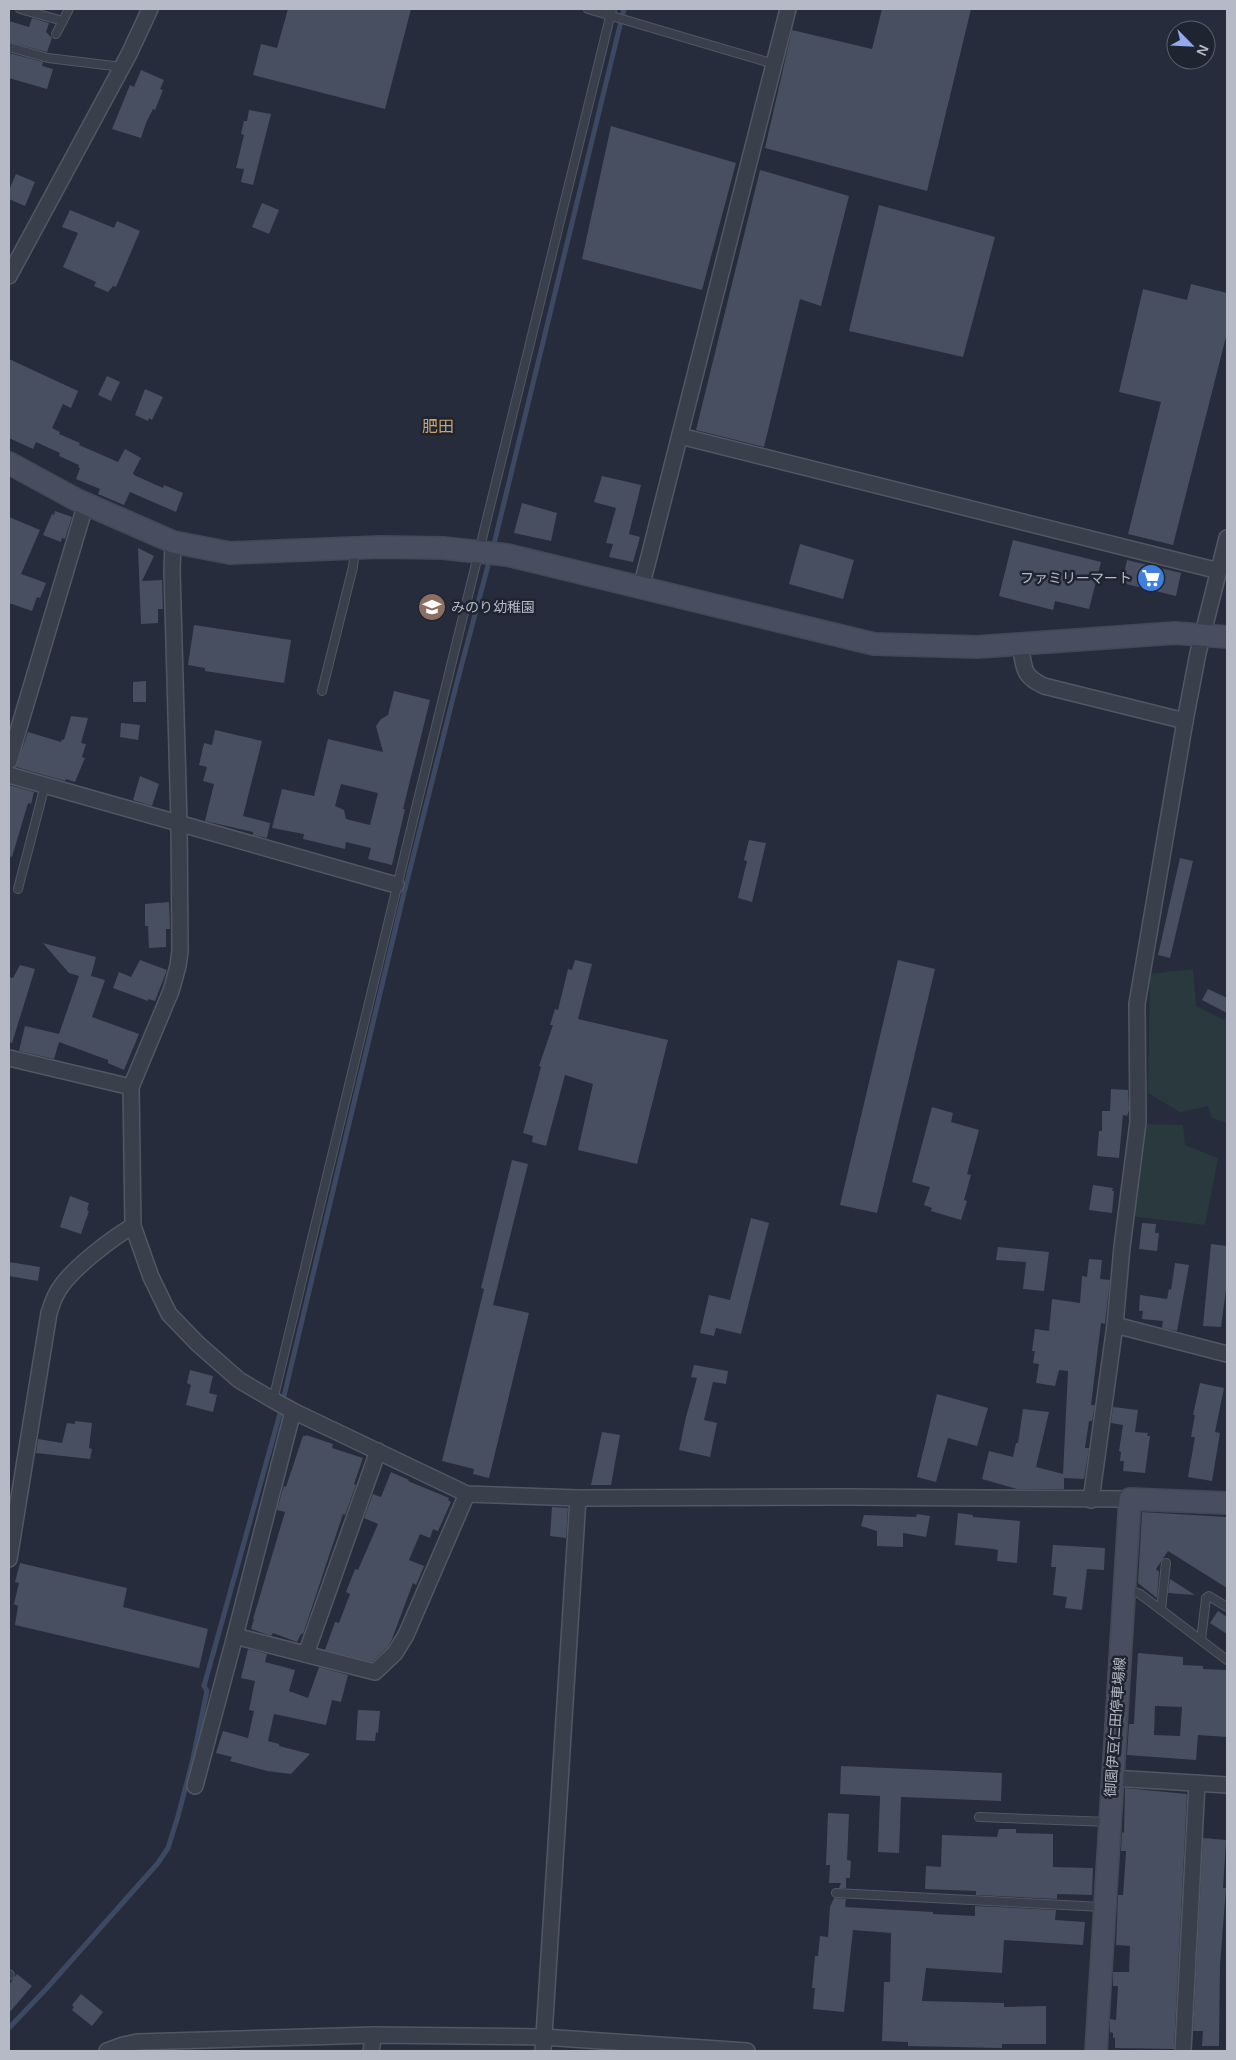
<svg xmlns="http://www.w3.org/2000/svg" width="1236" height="2060" font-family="Helvetica,'Noto Sans JP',sans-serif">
	<rect width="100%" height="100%" fill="#262c3c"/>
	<g fill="#29393e">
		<polygon points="1193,969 1196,1006 1224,1020 1227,1013 1227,1123 1212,1118 1208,1106 1180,1112 1148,1093 1150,974"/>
		<polygon points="1143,1124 1183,1125 1185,1145 1218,1158 1205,1225 1129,1216"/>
	</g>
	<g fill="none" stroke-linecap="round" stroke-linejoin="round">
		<g stroke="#3d4863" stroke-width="5">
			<polyline points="493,548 624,9"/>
			<polyline points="9,2028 46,1989 158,1863 168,1848 178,1816 192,1763 207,1691 204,1686 279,1417 403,897 456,686 490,558"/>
		</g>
	</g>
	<g fill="#484f60" fill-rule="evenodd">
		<polygon points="288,9 411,9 385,109 253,75 261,44 277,48"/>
		<polygon points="882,9 971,9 927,191 765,148 792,30 872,49"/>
		<polygon points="32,18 49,23 46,32 52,38 47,52 9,42 9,21 29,27"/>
		<polygon points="9,53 43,62 42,66 53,69 47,89 9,78"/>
		<polygon points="141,70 164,80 160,89 163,90 155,110 153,109 146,123 141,138 112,129 130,85 134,87"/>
		<polygon points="249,110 271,114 253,185 241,182 244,169 236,168 244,135 241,134 244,121 247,121"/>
		<polygon points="611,126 736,163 702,290 582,259"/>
		<polygon points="760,170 849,196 821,306 800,299 764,447 696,430"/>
		<polygon points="16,174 35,182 25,206 9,199 9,190"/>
		<polygon points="262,203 279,210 269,234 252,227"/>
		<polygon points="879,205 995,237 963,357 849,331"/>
		<polygon points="70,210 114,228 117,221 140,231 116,287 113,286 108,292 94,286 96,282 63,267 78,233 62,227"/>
		<polygon points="1191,284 1227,293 1227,333 1173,545 1128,534 1161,402 1119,392 1143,289 1187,300"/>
		<polygon points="9,359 78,391 71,408 63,404 52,428 60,432 59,434 80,443 79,445 118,462 125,449 141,458 133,473 134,475 163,488 164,485 183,493 176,512 130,492 124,505 98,494 100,489 76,479 80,468 78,467 79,465 59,456 60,453 36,442 33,449 9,438"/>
		<polygon points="107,376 120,382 111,401 98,395"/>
		<polygon points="145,389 163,397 152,420 149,418 148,421 135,415"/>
		<polygon points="602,476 641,485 629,534 640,537 633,562 609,557 613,544 606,543 616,508 594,502"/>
		<polygon points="522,503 557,513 551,541 514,533"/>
		<polygon points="55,511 72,517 65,539 62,538 61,542 43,535 52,514 54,515"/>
		<polygon points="9,517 40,530 21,574 46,583 40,598 37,597 32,611 9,603"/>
		<polygon points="1013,540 1101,562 1089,609 1055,601 1053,610 999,596"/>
		<polygon points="800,544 854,560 843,599 789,584"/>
		<polygon points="138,548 154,556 142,581 162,580 163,609 158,609 158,623 141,624"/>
		<polygon points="1127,560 1181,573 1176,596 1122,583"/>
		<polygon points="194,625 291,640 284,683 205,671 205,668 188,665"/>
		<polygon points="146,681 146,702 133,702 133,682"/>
		<path d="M 394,691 L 430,700 L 403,809 L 405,809 L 392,865 L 368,859 L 371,848 L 346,842 L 345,849 L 303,839 L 304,834 L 272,828 L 282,789 L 314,796 L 328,739 L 383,752 L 376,726 L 381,719 L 388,715 ZM 341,784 L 378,793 L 370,825 L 346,819 L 344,810 L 335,806 Z"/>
		<polygon points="71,716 88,718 81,743 86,744 82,757 85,758 75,782 66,779 65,781 16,767 28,732 61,742 62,739 64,740"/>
		<polygon points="121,723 140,725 138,740 120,737"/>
		<polygon points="215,730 262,741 243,816 270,823 267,838 253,835 253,832 205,821 214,784 203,781 207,767 199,765 204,743 212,745"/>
		<polygon points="140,776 159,784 152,806 133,800"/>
		<polygon points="9,785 34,792 31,804 28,803 12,857 9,856"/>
		<polygon points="749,840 766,843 752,902 738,898 747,861 744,860"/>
		<polygon points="1180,858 1193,861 1170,958 1158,955"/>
		<polygon points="169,902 170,929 166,929 166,947 149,948 148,926 145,926 145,904"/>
		<polygon points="43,943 96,957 91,976 105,980 92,1017 139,1034 124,1070 108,1063 108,1060 59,1042 54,1059 19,1051 25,1026 59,1034 79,976 69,973"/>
		<polygon points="140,960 167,970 155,1001 148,999 148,1001 113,988 119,972 131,977"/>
		<polygon points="575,960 592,964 578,1019 668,1040 637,1164 578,1150 593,1084 565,1075 546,1146 532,1142 533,1136 523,1133 541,1067 539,1066 553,1025 550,1025 555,1009 558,1010 568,969 572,970"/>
		<polygon points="898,960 935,969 877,1213 840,1205"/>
		<polygon points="20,965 35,969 12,1043 9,1042 9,977 13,978"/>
		<polygon points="1208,989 1227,998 1227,1013 1202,1000"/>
		<polygon points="1111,1089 1128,1090 1129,1110 1127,1116 1123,1115 1119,1158 1097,1156 1099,1131 1102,1131 1102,1111 1110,1111"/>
		<polygon points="932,1107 953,1113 951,1122 979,1130 967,1174 971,1175 964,1200 967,1201 961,1220 931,1211 932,1208 924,1205 930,1187 912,1182"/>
		<polygon points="512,1160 528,1164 493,1305 529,1313 489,1478 473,1474 474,1469 442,1461 484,1289 481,1288"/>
		<polygon points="1093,1185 1113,1188 1112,1191 1114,1191 1112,1213 1089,1210"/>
		<polygon points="70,1196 89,1203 87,1210 89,1211 81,1234 60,1227"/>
		<polygon points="751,1218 769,1223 741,1334 716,1328 714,1336 700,1333 709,1295 730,1300"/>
		<polygon points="1142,1223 1156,1224 1155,1233 1159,1233 1157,1251 1139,1249"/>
		<polygon points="1211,1244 1227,1246 1227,1282 1221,1327 1203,1326"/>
		<polygon points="998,1247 1049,1252 1044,1291 1023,1289 1026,1262 996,1260"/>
		<polygon points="1089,1259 1102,1260 1100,1279 1110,1280 1105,1324 1101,1323 1091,1405 1095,1405 1092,1421 1089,1421 1085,1448 1089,1448 1084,1479 1064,1478 1064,1489 1017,1489 982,1479 989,1451 1013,1457 1016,1443 1018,1443 1023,1409 1049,1412 1036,1467 1063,1474 1068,1371 1059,1370 1055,1386 1036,1383 1039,1364 1033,1363 1035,1351 1032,1351 1035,1329 1049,1331 1052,1299 1080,1303 1082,1276 1087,1277"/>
		<polygon points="9,1262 40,1267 38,1281 9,1276"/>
		<polygon points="1175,1263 1189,1265 1177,1331 1162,1328 1163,1321 1142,1319 1143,1311 1139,1311 1140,1295 1167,1299 1169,1289 1171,1290"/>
		<polygon points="694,1365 728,1371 726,1384 713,1382 704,1420 717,1423 710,1457 679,1450 686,1417 697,1378 691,1377"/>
		<polygon points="190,1370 213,1376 209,1393 217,1395 213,1412 186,1405 191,1385 187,1383"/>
		<polygon points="1200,1383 1224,1388 1215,1432 1220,1433 1212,1481 1188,1477 1195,1437 1191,1437 1195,1415 1193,1415"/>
		<polygon points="937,1394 988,1408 977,1446 948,1438 936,1482 917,1477"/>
		<polygon points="1113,1407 1138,1410 1135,1432 1148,1433 1147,1436 1150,1436 1145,1473 1123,1471 1124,1461 1120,1461 1121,1452 1119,1451 1123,1425 1111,1423"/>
		<polygon points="75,1421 92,1423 89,1448 92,1449 90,1459 36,1453 38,1439 62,1443 67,1423 75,1424"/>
		<polygon points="602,1432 620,1435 611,1485 591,1485"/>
		<polygon points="306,1435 333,1444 332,1448 363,1458 354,1484 356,1485 345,1515 343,1514 303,1634 301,1634 297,1642 273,1633 271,1636 251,1629 254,1619 253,1619 285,1512 277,1510 282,1492 284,1486 286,1487 303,1436 306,1436"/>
		<polygon points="391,1472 409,1480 408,1481 449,1498 448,1500 451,1502 438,1531 433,1529 430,1538 420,1534 409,1560 424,1566 416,1585 413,1583 392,1639 388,1647 372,1662 325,1650 335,1622 339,1623 350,1594 346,1592 355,1569 358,1570 378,1524 364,1518 373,1494 381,1497"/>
		<polygon points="552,1507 568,1508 566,1538 550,1536"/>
		<polygon points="1142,1512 1227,1517 1227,1588 1168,1551 1156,1569 1159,1572 1157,1598 1138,1583"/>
		<polygon points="958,1513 973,1515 973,1517 1020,1521 1017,1563 997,1561 998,1550 994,1549 955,1545"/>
		<polygon points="917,1514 930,1516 926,1537 903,1533 903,1547 877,1546 877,1531 861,1526 864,1515 916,1517"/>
		<polygon points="1053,1545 1105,1548 1104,1570 1087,1569 1082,1610 1065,1608 1067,1597 1053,1595 1056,1567 1051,1567"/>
		<polygon points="20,1563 127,1588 123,1607 208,1629 199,1668 15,1625 18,1606 14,1604 19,1583 15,1582"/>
		<polygon points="1170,1579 1195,1595 1168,1593"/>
		<polygon points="1218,1611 1227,1617 1227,1634 1210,1623"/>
		<polygon points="248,1649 267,1654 265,1662 295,1670 289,1691 308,1698 319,1667 348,1675 341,1702 332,1700 326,1725 274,1714 268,1741 279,1744 279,1746 310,1754 291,1774 267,1771 230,1761 232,1757 216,1753 223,1731 248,1738 254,1711 249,1710 255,1681 241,1678"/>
		<path d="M 1138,1653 L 1183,1657 L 1183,1665 L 1203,1666 L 1203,1669 L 1227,1670 L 1227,1737 L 1198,1735 L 1196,1760 L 1127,1755 L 1129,1724 L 1134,1724 ZM 1155,1706 L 1182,1707 L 1180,1736 L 1154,1735 Z"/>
		<polygon points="358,1710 380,1711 378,1733 376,1732 375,1741 356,1740"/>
		<polygon points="841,1766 1002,1773 1001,1801 901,1797 899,1853 878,1852 880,1796 840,1794"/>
		<polygon points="1125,1788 1187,1794 1174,2049 1115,2048 1115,2038 1113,2038 1113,2033 1110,2032 1110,2019 1116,2020 1118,1986 1113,1986 1113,1972 1129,1972 1130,1946 1116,1945 1118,1895 1123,1895 1125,1867 1126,1851 1121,1851 1122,1832 1124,1833"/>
		<polygon points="828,1813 849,1814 847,1860 851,1861 850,1878 846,1878 846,1888 839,1888 841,1883 829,1883 830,1865 826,1865"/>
		<polygon points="999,1829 1016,1829 1016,1833 1053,1834 1053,1867 1093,1868 1092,1895 1057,1894 1057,1899 976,1895 976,1891 925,1889 926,1866 941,1867 942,1835 997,1837"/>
		<polygon points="1203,1838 1226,1840 1223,1888 1226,1888 1220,1965 1219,2046 1202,2046 1203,2031 1193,2031"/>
		<polygon points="834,1898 846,1899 845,1907 933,1912 933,1914 975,1916 975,1906 1056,1910 1055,1920 1085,1922 1083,1945 1004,1940 1002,1973 926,1968 922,2001 1004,2003 1004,2007 1046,2006 1046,2044 1002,2044 1002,2048 908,2046 908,2042 882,2041 884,1982 890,1982 891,1933 853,1930 844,2012 813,2009 815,1988 812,1988 815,1956 818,1956 820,1936 828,1937 830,1907"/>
		<polygon points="17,1974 32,1986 9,2013 9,1985"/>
		<polygon points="81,1994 103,2012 92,2026 72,2010 74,2007 72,2005"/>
	</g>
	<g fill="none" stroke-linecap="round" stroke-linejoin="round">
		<g stroke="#525764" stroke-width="10">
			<g id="lane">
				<polyline points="20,9 63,21"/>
				<polyline points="588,9 774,64"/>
				<polyline points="56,34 69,9"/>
				<polyline points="9,47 48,58 122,67"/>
				<polyline points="322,691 353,567 355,549"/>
				<polyline points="18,889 45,785"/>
				<path d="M 273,1400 C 384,936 498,472 612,9"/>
				<polyline points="1126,1589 1140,1594 1227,1660"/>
				<polyline points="1161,1610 1166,1563"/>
				<polyline points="1201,1640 1206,1598 1209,1596 1227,1607"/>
				<polyline points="979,1817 1109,1822"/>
				<polyline points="836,1893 1102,1907"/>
				<polyline points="9,1974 10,1975"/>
			</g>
		</g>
		<g stroke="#525764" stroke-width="18">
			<g id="street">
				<polyline points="9,276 129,54 150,9"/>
				<polyline points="680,436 1219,571"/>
				<polyline points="173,542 172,570 179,823 180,951 178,966 171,991 131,1087 133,1226 151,1277 169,1314 198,1344 239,1380 273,1400 293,1411 467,1494 578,1498 847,1497 1130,1499"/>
				<polyline points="641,588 788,9"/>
				<path d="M 1020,645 C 1025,668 1021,675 1044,686 L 1185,721"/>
				<polyline points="9,761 86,503"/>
				<polyline points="9,775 396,885"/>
				<polyline points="9,1058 131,1087"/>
				<polyline points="1115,1325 1227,1354"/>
				<polyline points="293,1411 235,1636 375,1672 395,1653 406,1635 467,1494"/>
				<polyline points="1091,1500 1115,1325 1122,1247 1138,1122 1137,1004 1185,721 1198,653 1227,538"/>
				<path d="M 9,1559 L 49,1313 C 52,1303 55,1294 62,1285 C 76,1266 112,1238 133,1226"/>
				<polyline points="306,1654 378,1451"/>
				<polyline points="1112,1778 1227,1785"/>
				<polyline points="195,1786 235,1636"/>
				<polyline points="107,2051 123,2045 137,2042 374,2035 543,2037 747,2051"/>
				<polyline points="371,2051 374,2035"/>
				<polyline points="543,2051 578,1498"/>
				<polyline points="1183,2051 1197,1783"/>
			</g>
		</g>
		<g stroke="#434855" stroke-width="24">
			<g id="secondary">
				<polyline points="9,463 77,500 173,542 230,553 380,547 443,548 507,555 874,644 977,647 1175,633 1227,637"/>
				<polyline points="1096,2051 1130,1499 1227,1503"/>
			</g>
		</g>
		<use href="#lane" stroke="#3a3f4c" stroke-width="8"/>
		<use href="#street" stroke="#3a3f4c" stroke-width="15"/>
		<use href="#secondary" stroke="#484e5f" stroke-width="21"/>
	</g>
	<defs>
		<g id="supermarket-disc" transform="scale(1.4375)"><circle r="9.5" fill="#3f7fe0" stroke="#1f2431"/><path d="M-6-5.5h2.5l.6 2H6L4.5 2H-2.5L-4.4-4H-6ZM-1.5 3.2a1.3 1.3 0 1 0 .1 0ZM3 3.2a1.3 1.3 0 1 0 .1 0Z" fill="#fff"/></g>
		<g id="school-disc" transform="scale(1.4375)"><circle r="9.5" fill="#8d6e63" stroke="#1f2431"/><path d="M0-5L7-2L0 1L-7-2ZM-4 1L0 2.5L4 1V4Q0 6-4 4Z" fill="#fff"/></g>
	</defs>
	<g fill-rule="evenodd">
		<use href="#supermarket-disc" x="1151" y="578"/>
		<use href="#school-disc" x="432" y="607"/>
	</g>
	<g text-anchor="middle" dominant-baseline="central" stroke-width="5" stroke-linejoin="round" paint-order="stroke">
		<g font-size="14" fill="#b6bac7" stroke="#1f2431" text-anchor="end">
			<text x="1132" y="578">ファミリーマート</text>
			<text x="451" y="607" text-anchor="start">みのり幼稚園</text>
		</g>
		<g font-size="14" fill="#b6bac7" stroke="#1f2431">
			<text transform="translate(1115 1727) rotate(-86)">御園伊豆仁田停車場線</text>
		</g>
		<g font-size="16" fill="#cba36d" stroke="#1f2431">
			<text x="438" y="426">肥田</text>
		</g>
	</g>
	<rect width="1236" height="2060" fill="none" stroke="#b6bac7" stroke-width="20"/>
	<g transform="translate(1191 45) rotate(114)"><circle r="24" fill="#1f2431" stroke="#5b606d"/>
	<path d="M0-4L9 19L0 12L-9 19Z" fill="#93aaee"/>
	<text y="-8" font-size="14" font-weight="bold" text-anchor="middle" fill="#b6bac7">N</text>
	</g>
</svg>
